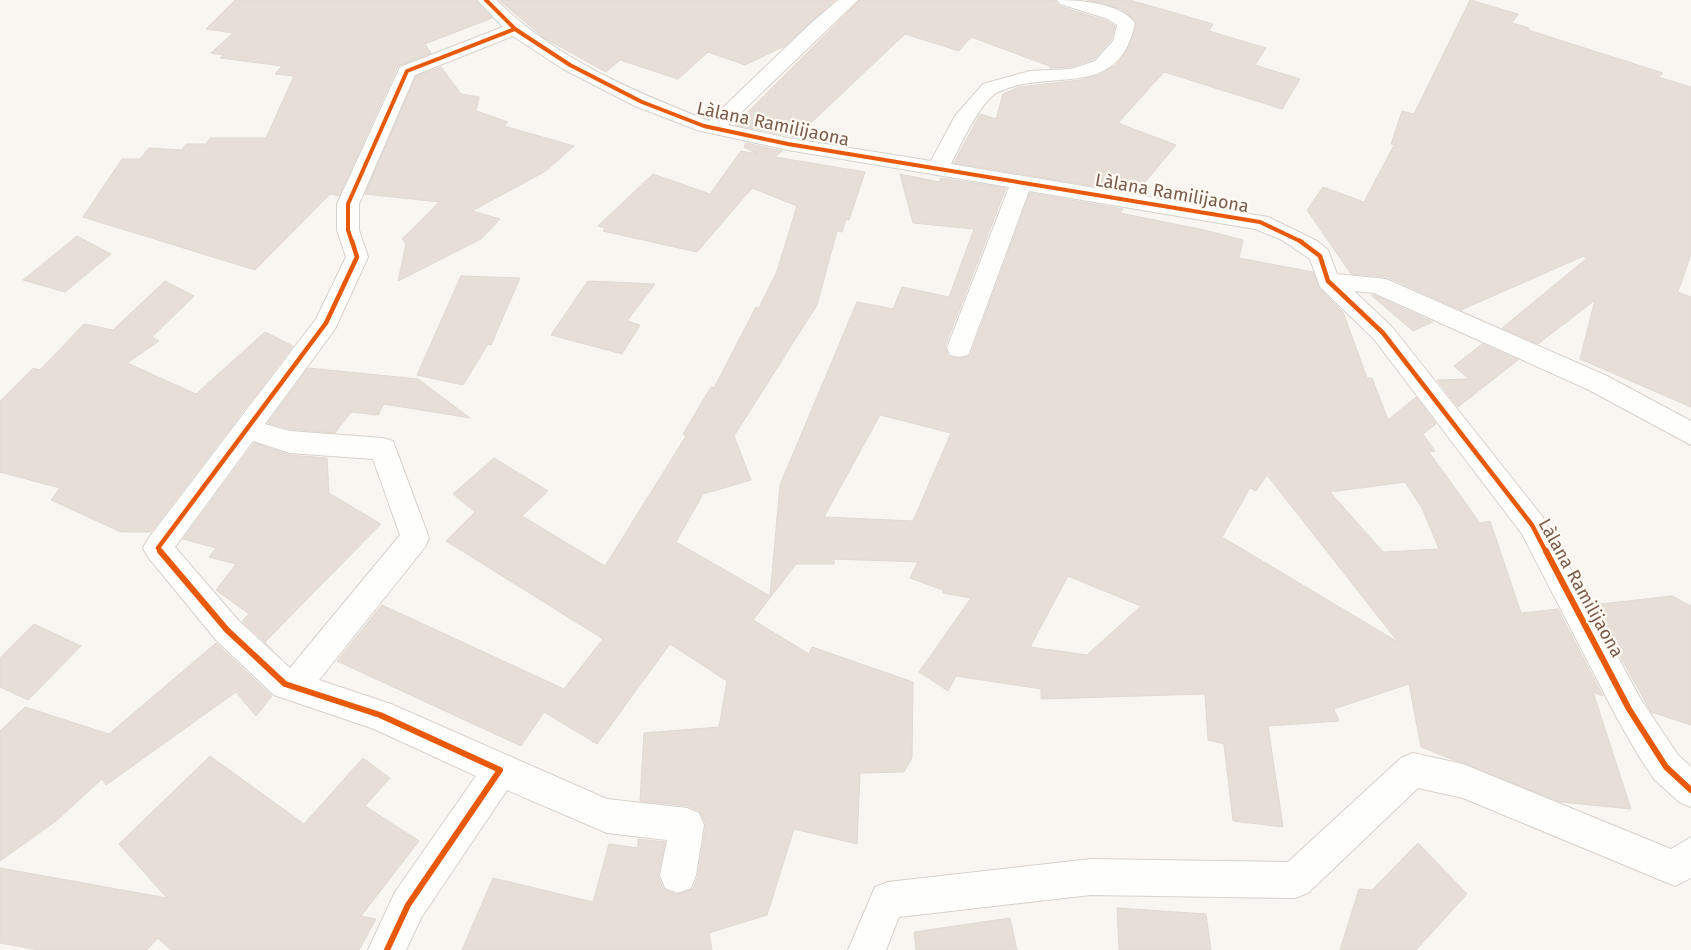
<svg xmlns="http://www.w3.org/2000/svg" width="1691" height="950" font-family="'Fira Sans',sans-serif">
	<rect width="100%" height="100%" fill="#f9f5f0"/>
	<g fill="#e6ded7" stroke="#e2d8d2" fill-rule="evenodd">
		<polygon points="235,0 475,0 492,18 425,44 431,53 398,66 339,196 330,194 255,270 83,217 122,159 140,159 149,148 182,150 186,144 206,144 210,138 266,138 294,76 275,74 282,66 220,58 224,55 211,53 233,33 206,29"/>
		<polygon points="499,0 835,0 785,46 745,65 708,52 678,79 620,60 606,72 544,38"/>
		<polygon points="860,0 1055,0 1059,6 1107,21 1115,26 1111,40 1094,59 1071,67 1050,68 1052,67 971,37 959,51 905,34 796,137 735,125"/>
		<polygon points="1087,0 1130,0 1213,24 1209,31 1266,48 1255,65 1300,79 1282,109 1164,72 1118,123 1176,145 1136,193 954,163 980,114 996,119 1003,94 1019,87 1080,80 1099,75 1116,65 1128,48 1136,22 1121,9"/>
		<polygon points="1470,0 1518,14 1512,23 1529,28 1528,30 1663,73 1658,77 1691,87 1691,254 1678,292 1691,297 1691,407 1580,359 1595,300 1538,344 1502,328 1586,259 1584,256 1461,310 1387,277 1351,274 1307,210 1323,187 1364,202 1394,145 1391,144 1402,111 1414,114"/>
		<polygon points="441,67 461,94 479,97 476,111 508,122 504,126 574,146 546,171 472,211 500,219 481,239 398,281 406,244 402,239 439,202 365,194 416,76"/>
		<path d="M 746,143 L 782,151 L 775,157 L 865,172 L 849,220 L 846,219 L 842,232 L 837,231 L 817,305 L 734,436 L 751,480 L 703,494 L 676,542 L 770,596 L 780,485 L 857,302 L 893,309 L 902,287 L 949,297 L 974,229 L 913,223 L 900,174 L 939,182 L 941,178 L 1006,188 L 945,347 L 948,356 L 959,359 L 970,356 L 1030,193 L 1123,209 L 1120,213 L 1204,230 L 1243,240 L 1239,258 L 1313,272 L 1319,288 L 1343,312 L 1367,378 L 1372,378 L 1388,420 L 1416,397 L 1436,424 L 1423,434 L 1435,451 L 1429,452 L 1480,523 L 1490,521 L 1521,613 L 1558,609 L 1603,696 L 1593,692 L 1631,809 L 1561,802 L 1421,747 L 1409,684 L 1334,709 L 1339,721 L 1268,726 L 1283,827 L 1233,821 L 1224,744 L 1208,740 L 1205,694 L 1041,699 L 1041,689 L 956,676 L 948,691 L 919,672 L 971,598 L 943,593 L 943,590 L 910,578 L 918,562 L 834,559 L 834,564 L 796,564 L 753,620 L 809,654 L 812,647 L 913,682 L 912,758 L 904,772 L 860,773 L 857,844 L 794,829 L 767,915 L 709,933 L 712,950 L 462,950 L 493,878 L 593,902 L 609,844 L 638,848 L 638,839 L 665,842 L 658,875 L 663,889 L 677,895 L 693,889 L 698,875 L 706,824 L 700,811 L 688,806 L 640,801 L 644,733 L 719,727 L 727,681 L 670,644 L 597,744 L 544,712 L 521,746 L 337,661 L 382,605 L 564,689 L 603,639 L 446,541 L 475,512 L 453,494 L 494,458 L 548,491 L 522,516 L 605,566 L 686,436 L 683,434 L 711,387 L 714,388 L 756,307 L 759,308 L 777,271 L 797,206 L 752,188 L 697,252 L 603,231 L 605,228 L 598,226 L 653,174 L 710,194 L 741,151 L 757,154 L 744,147 ZM 880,415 L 951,433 L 913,521 L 824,517 ZM 1267,475 L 1398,642 L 1222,537 L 1250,488 L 1256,491 ZM 1405,482 L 1422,508 L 1439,549 L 1383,552 L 1330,492 ZM 1068,576 L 1141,606 L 1087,655 L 1030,647 Z"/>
		<polygon points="77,236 111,254 65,292 23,280"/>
		<polygon points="461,276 520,278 491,345 488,344 463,385 417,375"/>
		<polygon points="165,281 194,296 152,337 159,341 127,363 196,394 265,332 293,346 151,532 121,532 51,500 60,488 0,472 0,401 33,368 40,370 84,324 113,330"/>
		<polygon points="588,281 655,284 627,321 640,325 622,354 551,335"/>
		<polygon points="1371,295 1374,295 1433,322 1413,331"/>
		<polygon points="1482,344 1518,360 1458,407 1437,380 1469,379 1454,366"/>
		<polygon points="308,368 418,379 470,418 384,404 378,415 351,412 335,433 290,429 268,423"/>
		<polygon points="254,443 290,455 327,458 329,493 381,524 265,642 273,650 242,621 249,614 216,590 236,564 209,557 216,548 183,539"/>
		<polygon points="1672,596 1691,606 1691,725 1651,712 1592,605"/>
		<polygon points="34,624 81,646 28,700 0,687 0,658"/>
		<polygon points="216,643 272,696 256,716 236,692 106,785 102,779 56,821 0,861 0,731 25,707 109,734"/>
		<polygon points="210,756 304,824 363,758 390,778 365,806 419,841 361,916 376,919 359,950 171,950 158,938 147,950 39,950 0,943 0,868 167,898 119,844"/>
		<polygon points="1418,843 1467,894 1416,950 1340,950 1359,889 1372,890"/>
		<polygon points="1117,908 1206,914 1211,950 1119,950"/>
		<polygon points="1010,918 1017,950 916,950 914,932"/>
	</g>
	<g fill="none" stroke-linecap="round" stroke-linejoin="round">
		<g stroke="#d7d1cb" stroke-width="2">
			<g id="minor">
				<path d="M 477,0 L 496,0 C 555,58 632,91 709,121 L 809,25 L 838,0 L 858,0 L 728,125 L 788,138 L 931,161 L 955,116 L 983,84 L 1030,71 L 1071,69 L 1095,61 L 1113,41 L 1117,25 L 1108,19 L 1060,4 L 1057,0 C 1079,0 1121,3 1135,23 C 1119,102 1050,67 998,92 C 980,101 960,146 951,164 L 1268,217 L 1317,241 L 1328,250 L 1337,274 L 1386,279 L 1607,376 L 1691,421 L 1691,445 L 1589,390 L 1374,293 L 1354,291 L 1392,327 L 1542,516 L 1640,698 L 1678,755 L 1691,767 L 1691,807 L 1679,802 L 1654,779 L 1640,758 L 1618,720 L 1522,534 L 1374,339 L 1320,287 L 1310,259 L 1282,240 L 1255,229 L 1029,191 L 971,348 L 968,355 L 959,357 L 950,355 L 947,348 L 1009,187 L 788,150 L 697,130 L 635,106 L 563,69 L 513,36 L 415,75 L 359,204 L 359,230 L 368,257 L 335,329 L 265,424 L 290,431 L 383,438 L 393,441 L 429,538 L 425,547 L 319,680 L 391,704 L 607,799 L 687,808 L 699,813 L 704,825 L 696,875 L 691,888 L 678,893 L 665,888 L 660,875 L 667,840 L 607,833 L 507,790 L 421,918 L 406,950 L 368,950 L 395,892 L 476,776 L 374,729 L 274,695 L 216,640 L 148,557 L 143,548 L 148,539 L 316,319 L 346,257 L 337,230 L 337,204 L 400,67 L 503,27 ZM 253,441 L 290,453 L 373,459 L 400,535 L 290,668 L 238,620 L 175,547 Z"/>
				<polygon points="1413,753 1463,764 1671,849 1691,837 1691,878 1675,886 1463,798 1418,788 1308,893 1295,898 1091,895 899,917 886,950 848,950 875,887 888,882 1091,859 1288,862 1401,758"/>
			</g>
		</g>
		<use href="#minor" fill="#fefefd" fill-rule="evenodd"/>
		<g stroke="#fffaf3" stroke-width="6">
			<g id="cycleway-far2">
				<polyline points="486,0 515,29 570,65 642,102 704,126 788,144 1260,222 1302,242"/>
				<polyline points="352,242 348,230 348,204 407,71 515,29"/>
			</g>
		</g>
		<g stroke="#fffaf3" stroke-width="8">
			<g id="cycleway-far1">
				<polyline points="1300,241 1320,256 1328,281 1383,333 1532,525 1546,552"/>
				<polyline points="161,552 158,548 326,323 357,257 352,241"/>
			</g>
		</g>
		<g stroke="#fffaf3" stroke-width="9">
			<g id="cycleway">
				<polyline points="160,551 227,630 285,684 380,715 500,770 408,905 387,950"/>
				<polyline points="1546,551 1629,709 1666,767 1691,790"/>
			</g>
		</g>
		<use href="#cycleway-far2" stroke="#e8590c" stroke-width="4"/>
		<use href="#cycleway-far1" stroke="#e8590c" stroke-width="4.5"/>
		<use href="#cycleway" stroke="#e8590c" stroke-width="6"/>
	</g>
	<g text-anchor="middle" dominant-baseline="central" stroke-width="4.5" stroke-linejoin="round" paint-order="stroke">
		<g font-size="18" fill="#7a5c4d" stroke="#fffaf3">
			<text transform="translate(773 124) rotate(12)">Làlana Ramilijaona</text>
			<text transform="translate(1172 193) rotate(10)">Làlana Ramilijaona</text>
			<text transform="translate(1581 588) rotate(61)">Làlana Ramilijaona</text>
		</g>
	</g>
</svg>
